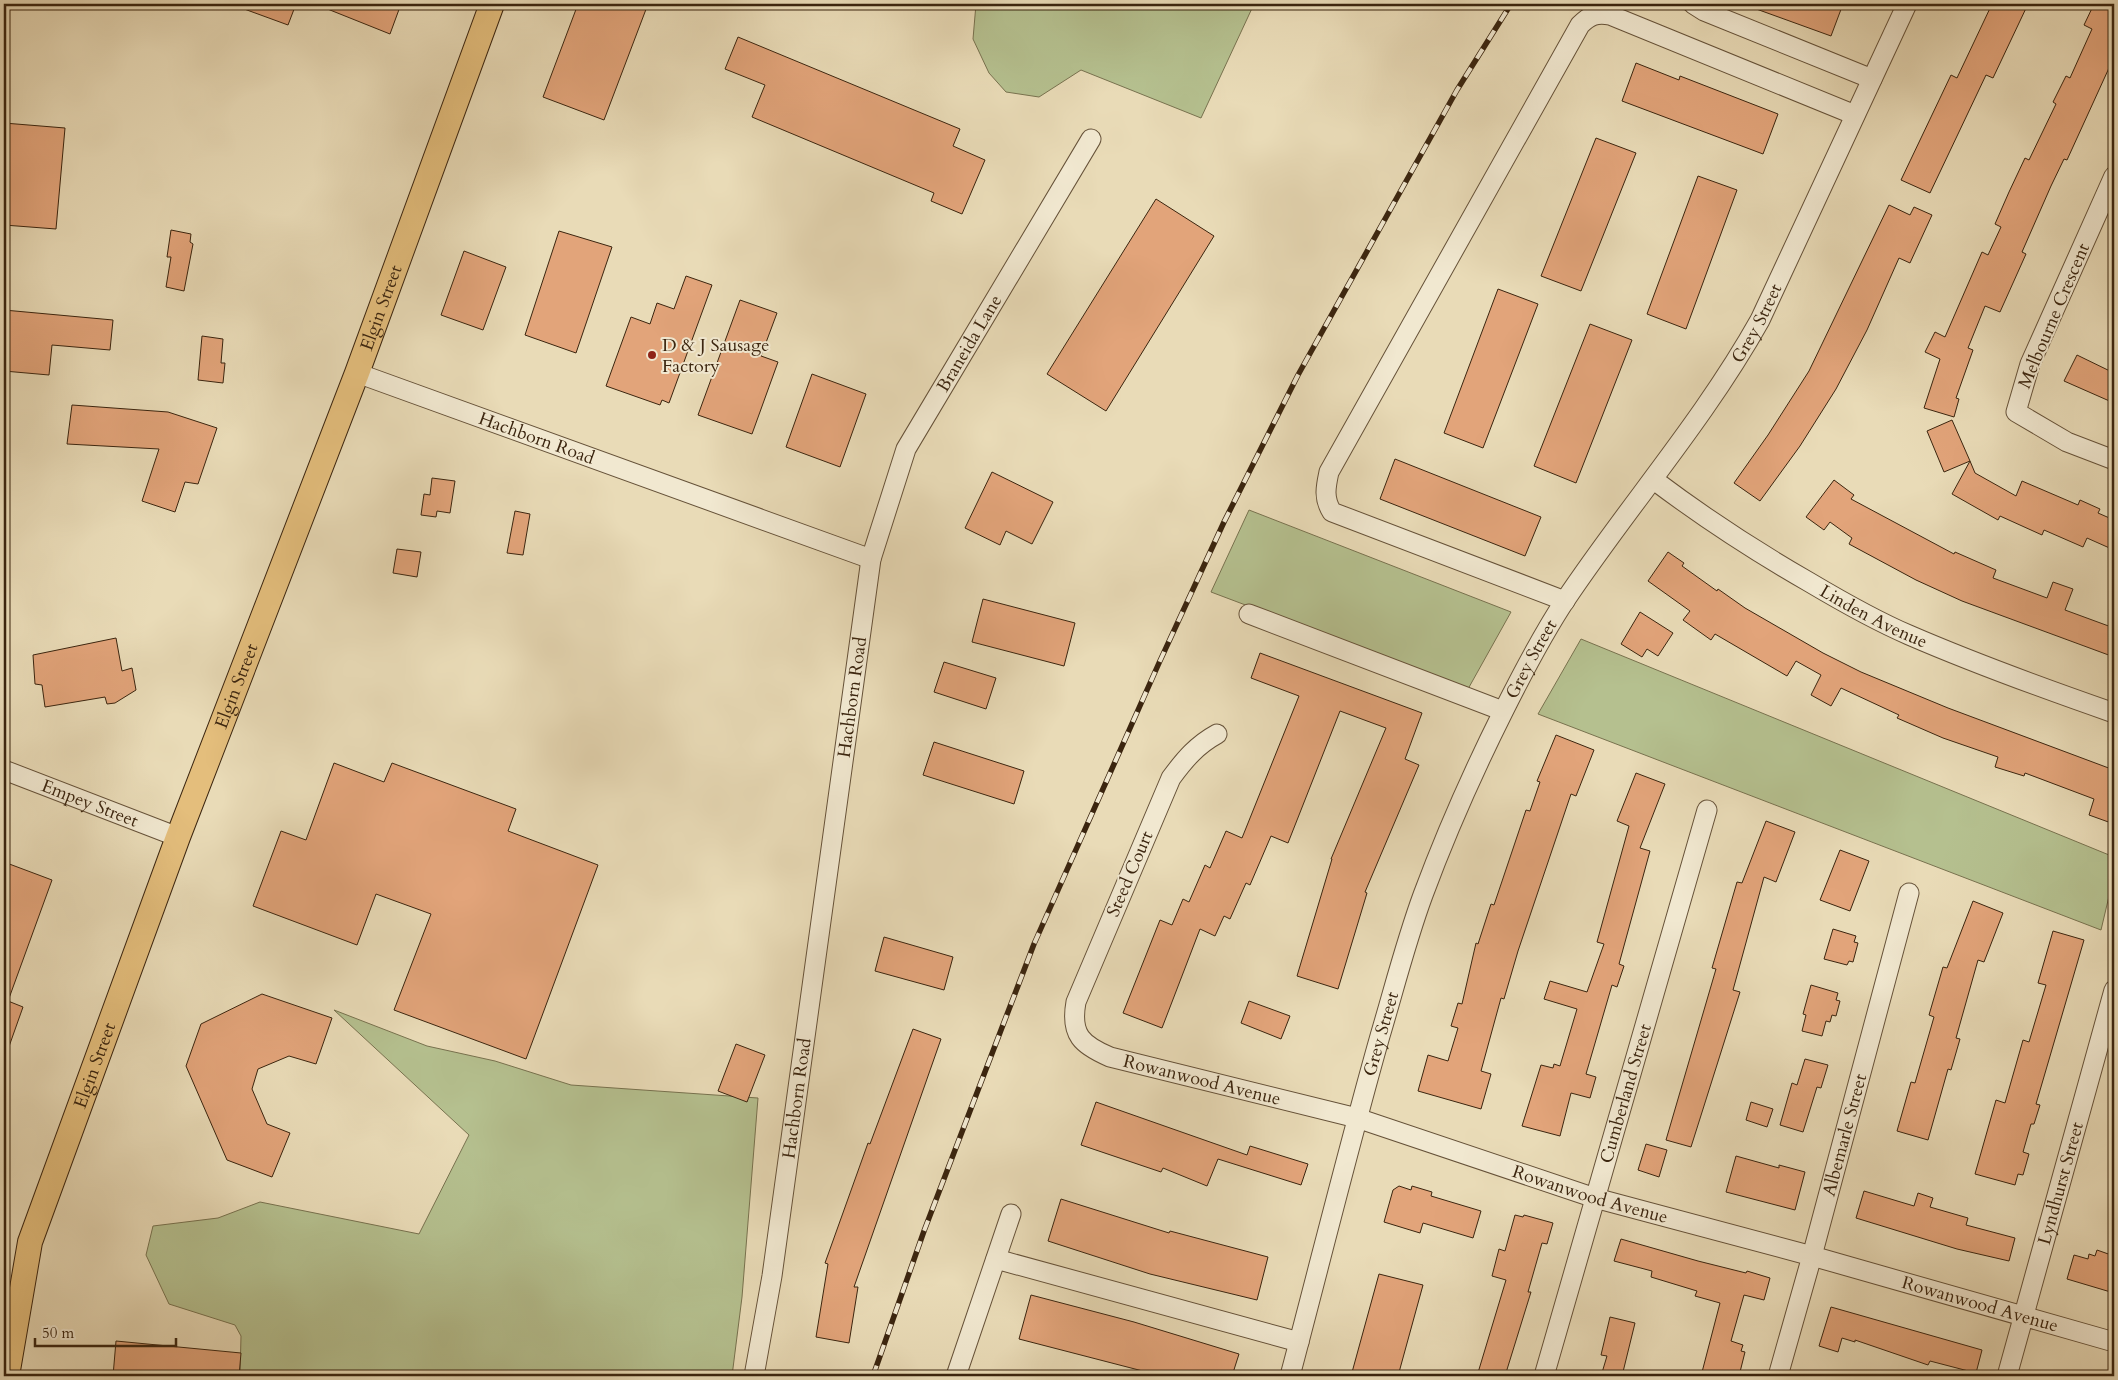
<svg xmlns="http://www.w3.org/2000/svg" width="2118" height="1380" font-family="Cardo,serif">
	<rect width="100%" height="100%" fill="#e9dbb7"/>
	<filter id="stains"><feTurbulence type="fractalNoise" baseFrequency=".004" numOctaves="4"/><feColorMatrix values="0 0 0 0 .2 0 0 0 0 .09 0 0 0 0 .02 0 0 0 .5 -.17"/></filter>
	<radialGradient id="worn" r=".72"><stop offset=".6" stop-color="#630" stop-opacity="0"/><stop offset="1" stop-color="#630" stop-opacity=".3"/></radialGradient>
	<g fill="#b5c08f" stroke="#78724f">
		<polygon points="976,4 1254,4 1201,118 1081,70 1039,97 1006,92 989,73 973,39"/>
		<polygon points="1249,510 1511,612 1468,689 1211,592"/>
		<polygon points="1581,639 2114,857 2114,875 2101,930 1538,714"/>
		<polygon points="334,1010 427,1046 495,1061 571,1085 758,1098 742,1297 732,1376 240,1376 241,1336 235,1325 169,1304 146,1255 153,1226 218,1218 260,1202 419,1234 469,1135"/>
	</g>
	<g fill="#e2a47a" stroke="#3b250f">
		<polygon points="236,4 296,4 288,25 236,6"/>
		<polygon points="315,4 401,4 390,34"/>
		<polygon points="578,4 648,4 604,120 543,97"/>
		<polygon points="1748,4 1843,4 1831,36 1748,6"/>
		<polygon points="1992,4 2028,4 1993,78 1986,75 1930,193 1901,180 1951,75 1957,78"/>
		<polygon points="2094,4 2114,4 2114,57 2067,160 2064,159 2051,186 2022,252 2026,254 2000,312 1985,306 1968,348 1973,350 1956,398 1959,399 1954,417 1924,408 1940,359 1925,352 1935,332 1945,337 1982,252 1988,255 2001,227 1995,224 2009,192 2025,158 2029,160 2056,104 2053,102 2066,76 2070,78 2092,29 2084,25"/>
		<polygon points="738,37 960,129 953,146 985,160 962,214 931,201 934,193 752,117 765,85 725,69"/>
		<polygon points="1636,63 1679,80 1680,76 1778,114 1763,154 1622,101"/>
		<polygon points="4,123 65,128 56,229 4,225"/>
		<polygon points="1596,138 1636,153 1581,291 1541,276"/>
		<polygon points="1698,176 1737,190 1686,329 1647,314"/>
		<polygon points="1156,199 1214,236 1106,411 1047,374"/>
		<polygon points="1889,205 1910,215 1914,207 1932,215 1910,263 1899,258 1867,330 1836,389 1800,446 1760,501 1734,483 1768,435 1809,371"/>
		<polygon points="171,230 191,234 190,242 193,244 184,291 166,287 171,257 167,257"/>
		<polygon points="559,231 612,247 576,353 525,335"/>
		<polygon points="464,251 506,267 483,330 441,315"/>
		<polygon points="686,276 712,285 669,403 662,400 660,405 606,386 631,317 650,324 657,303 674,309"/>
		<polygon points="1498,289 1538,304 1483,448 1444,433"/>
		<polygon points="740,300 777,313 761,356 778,362 752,434 698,415"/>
		<polygon points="4,310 113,320 110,350 52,345 49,375 4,371"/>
		<polygon points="1590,324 1632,340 1576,483 1534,466"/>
		<polygon points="202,336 223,339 221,363 225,363 223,383 198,380"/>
		<polygon points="2077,355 2114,373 2114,403 2064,381"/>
		<polygon points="812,374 866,394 840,467 786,447"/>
		<polygon points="72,405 168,412 217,428 198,484 185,482 175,512 142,501 159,449 67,444"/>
		<polygon points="1952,420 1970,461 1944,472 1927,431"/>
		<polygon points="1395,459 1541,517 1525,556 1380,499"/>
		<polygon points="1970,461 1975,473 2016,496 2022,481 2078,505 2080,500 2100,509 2098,513 2114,520 2114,550 2087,538 2083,547 2044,530 2042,535 2000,516 1998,520 1952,494"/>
		<polygon points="992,472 1053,502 1032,544 1006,531 1000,545 965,528"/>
		<polygon points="432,478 455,481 450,513 437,511 436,517 421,515 424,494 430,495"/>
		<polygon points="1834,480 1854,495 1851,499 1954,554 1955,552 1996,570 1993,578 2047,598 2053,582 2073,589 2065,610 2114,628 2114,657 1962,601 1916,580 1849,544 1852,538 1830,522 1824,530 1806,517"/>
		<polygon points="515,511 530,514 523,555 507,553"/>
		<polygon points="397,549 421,552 417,577 393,573"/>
		<polygon points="1668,552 1684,563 1682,566 1717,591 1718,589 1745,608 1823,653 1861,672 1948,708 2114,770 2114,824 2089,815 2094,799 2025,773 2024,776 1995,767 1998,757 1943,738 1897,718 1899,715 1841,688 1831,706 1811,695 1821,675 1796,661 1787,676 1715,634 1711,640 1683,620 1690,611 1648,581"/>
		<polygon points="983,599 1075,623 1064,666 972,642"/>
		<polygon points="1640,612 1673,633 1658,656 1647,649 1642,657 1621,644"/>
		<polygon points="116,638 122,671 132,668 136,690 115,703 107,704 105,697 45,707 42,685 35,684 33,655"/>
		<polygon points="1260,653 1422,713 1405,759 1419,765 1365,892 1367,893 1338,989 1297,976 1332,859 1331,859 1386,728 1340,711 1288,843 1271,836 1250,885 1246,883 1230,919 1224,916 1215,936 1200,929 1162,1028 1123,1013 1160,920 1172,925 1183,899 1189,902 1205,865 1210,868 1226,831 1242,838 1299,696 1251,678"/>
		<polygon points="944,662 996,678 986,709 934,692"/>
		<polygon points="1556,735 1594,750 1576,796 1571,794 1518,951 1504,999 1501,998 1481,1071 1491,1074 1481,1109 1418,1091 1428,1055 1448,1061 1458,1028 1451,1026 1458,1003 1462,1004 1476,943 1478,944 1491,904 1494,905 1526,810 1530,811 1540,782 1537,781"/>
		<polygon points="934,742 1024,771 1014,804 923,775"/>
		<polygon points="334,763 384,782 392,763 516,809 508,831 598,865 526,1059 394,1010 431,914 376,894 357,945 253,906 281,831 306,840"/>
		<polygon points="1636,773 1665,784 1640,848 1650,851 1619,964 1624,966 1617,987 1612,985 1586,1074 1596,1077 1590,1098 1571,1093 1560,1136 1522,1126 1541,1065 1553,1068 1554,1064 1560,1066 1577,1009 1544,999 1550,981 1587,992 1604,944 1597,942 1629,826 1617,821"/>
		<polygon points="1766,821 1795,832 1776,882 1764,877 1733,990 1740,992 1691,1147 1666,1140 1716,969 1712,968 1737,882 1742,883"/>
		<polygon points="1840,850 1869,861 1850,911 1820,900"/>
		<polygon points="4,862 52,880 8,1001 23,1007 6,1055 4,1054"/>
		<polygon points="1973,901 2003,913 1984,962 1978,960 1956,1038 1960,1039 1951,1070 1948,1069 1928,1140 1897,1131 1911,1082 1915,1083 1934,1017 1929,1015 1943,967 1947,968"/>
		<polygon points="1833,929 1856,936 1854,942 1858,943 1853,962 1849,961 1847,965 1824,959"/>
		<polygon points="2053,931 2084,940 2036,1104 2040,1105 2034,1124 2031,1124 2023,1152 2029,1154 2023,1175 2018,1174 2015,1185 1975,1174 1996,1100 2005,1103 2023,1040 2029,1042 2046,985 2038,983"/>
		<polygon points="884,937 953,957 944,990 875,971"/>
		<polygon points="1811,985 1838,993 1836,1000 1840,1001 1836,1016 1832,1015 1830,1022 1826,1021 1822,1036 1802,1031 1806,1015 1803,1014"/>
		<polygon points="262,994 332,1018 316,1064 289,1056 258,1069 252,1089 267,1124 290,1133 272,1177 227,1160 186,1066 201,1024"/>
		<polygon points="1249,1001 1290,1016 1281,1039 1241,1023"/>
		<polygon points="913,1029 941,1039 854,1287 858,1287 849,1343 816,1337 828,1264 825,1263 868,1143 870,1144"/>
		<polygon points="736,1044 765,1055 747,1102 718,1091"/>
		<polygon points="1805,1059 1828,1065 1821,1088 1817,1087 1803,1132 1780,1125 1792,1083 1797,1085"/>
		<polygon points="1096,1102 1247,1155 1250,1146 1308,1164 1301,1185 1218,1159 1207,1186 1163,1168 1161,1172 1081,1145"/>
		<polygon points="1751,1102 1773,1109 1767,1127 1746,1120"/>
		<polygon points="1646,1144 1667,1150 1659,1177 1638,1170"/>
		<polygon points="1736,1156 1779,1168 1779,1165 1805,1172 1795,1210 1726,1192"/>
		<polygon points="1399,1186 1411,1190 1412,1186 1432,1192 1431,1196 1481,1211 1473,1238 1423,1223 1420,1233 1384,1222 1393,1190"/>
		<polygon points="1864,1191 1914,1206 1918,1193 1933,1198 1930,1207 1968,1218 1966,1225 2015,1238 2009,1261 1957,1249 1856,1218"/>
		<polygon points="1061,1199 1169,1233 1170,1231 1268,1257 1257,1300 1150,1274 1048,1241"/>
		<polygon points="1515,1215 1523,1217 1524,1215 1553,1223 1547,1244 1542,1243 1528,1292 1531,1292 1505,1376 1477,1376 1506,1280 1492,1276 1499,1249 1505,1251"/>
		<polygon points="1621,1239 1698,1261 1746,1273 1747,1271 1770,1278 1764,1300 1744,1295 1731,1341 1743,1345 1741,1351 1745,1352 1739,1376 1701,1376 1720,1303 1695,1296 1697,1291 1651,1277 1652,1271 1614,1261"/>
		<polygon points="2097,1250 2114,1256 2114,1293 2067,1279 2074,1255 2088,1259 2089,1254 2095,1256"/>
		<polygon points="1379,1274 1423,1285 1398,1376 1351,1376"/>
		<polygon points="1031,1295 1134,1322 1239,1354 1232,1376 1162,1376 1019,1339"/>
		<polygon points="1831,1307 1982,1350 1976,1373 1930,1361 1928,1365 1855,1340 1855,1342 1842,1338 1838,1352 1819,1346"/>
		<polygon points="1610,1317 1635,1323 1622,1376 1601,1376 1607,1356 1601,1355"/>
		<polygon points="116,1341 241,1353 239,1376 113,1376"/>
	</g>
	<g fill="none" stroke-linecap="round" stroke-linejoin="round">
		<g stroke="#665239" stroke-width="21">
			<g id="minor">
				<polyline points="1693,4 1704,11 1872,79"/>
				<polyline points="2114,176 2030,364 2016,412 2067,442 2114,460"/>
				<path id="s1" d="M 357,373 L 871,559"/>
				<path id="s2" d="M 1654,480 C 1703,517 1755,551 1809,582 C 1841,601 1874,620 1909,635 C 1976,664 2045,689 2114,713"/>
				<path d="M 1565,601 L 1332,512 C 1323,498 1326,486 1329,472 L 1580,25 C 1590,15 1596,13 1610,15 L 1855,115"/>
				<polyline points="1249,614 1503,711"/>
				<path id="s3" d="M 1217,734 C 1197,745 1185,759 1171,778 L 1076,1002 C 1070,1035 1082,1045 1110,1057 L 1357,1118 L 1595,1198 L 1812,1256 L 2114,1342"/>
				<path id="s4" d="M 4,770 L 178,837"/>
				<polyline points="996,1259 1299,1342"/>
				<path id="s5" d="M 754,1376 L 772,1276 L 871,559 L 906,449 L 1091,139"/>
				<polyline points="956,1376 1011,1214"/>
				<path id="s6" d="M 1290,1376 C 1320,1263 1348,1149 1380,1036 C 1394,989 1406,941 1423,895 C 1446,833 1473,772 1503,712 C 1522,674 1542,635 1566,599 C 1629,505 1704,420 1760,320 L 1907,4"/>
				<path id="s7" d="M 1544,1376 L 1707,810"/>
				<path id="s8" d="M 1778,1376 L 1812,1256 L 1909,893"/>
				<path id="s9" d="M 2007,1376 L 2114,990"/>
			</g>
		</g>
		<g stroke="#3b250f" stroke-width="26">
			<g id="major">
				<path id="s10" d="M 7,1376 L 30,1242 L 178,837 L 357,373 L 492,4"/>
			</g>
		</g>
		<use href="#minor" stroke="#f1e8d0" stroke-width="19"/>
		<use href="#major" stroke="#e4be7c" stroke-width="24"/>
		<g stroke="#3b250f" stroke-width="5.5">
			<polyline id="rail" points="873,1376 924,1231 1034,944 1159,663 1224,522 1298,375 1457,90 1511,4"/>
		</g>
		<use href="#rail" stroke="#f1e8d0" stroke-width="4" stroke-dasharray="11" stroke-linecap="butt"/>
	</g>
	<circle fill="#8f2418" stroke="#f1e8d0" stroke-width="2" cx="652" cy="355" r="5"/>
	<g text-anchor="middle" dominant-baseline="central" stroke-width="4" stroke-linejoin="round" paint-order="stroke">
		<g font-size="18" fill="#3b250f" stroke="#f1e8d0">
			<text stroke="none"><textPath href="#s10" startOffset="1134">Elgin Street</textPath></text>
			<text transform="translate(2054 316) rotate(-67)">Melbourne Crescent</text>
			<text stroke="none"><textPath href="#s6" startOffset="1164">Grey Street</textPath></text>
			<text stroke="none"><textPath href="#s5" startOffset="1064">Braneida Lane</textPath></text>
			<text stroke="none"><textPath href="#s1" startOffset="191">Hachborn Road</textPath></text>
			<text stroke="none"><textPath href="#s2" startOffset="259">Linden Avenue</textPath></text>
			<text stroke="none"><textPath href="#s6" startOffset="759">Grey Street</textPath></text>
			<text stroke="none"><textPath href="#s10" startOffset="729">Elgin Street</textPath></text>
			<text stroke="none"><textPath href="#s5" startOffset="686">Hachborn Road</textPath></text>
			<text stroke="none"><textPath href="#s4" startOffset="92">Empey Street</textPath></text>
			<text transform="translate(1130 874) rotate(-67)">Steed Court</text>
			<text stroke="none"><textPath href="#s6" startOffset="354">Grey Street</textPath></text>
			<text stroke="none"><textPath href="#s10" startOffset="324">Elgin Street</textPath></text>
			<text stroke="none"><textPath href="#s3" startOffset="475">Rowanwood Avenue</textPath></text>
			<text stroke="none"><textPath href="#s7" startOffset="294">Cumberland Street</textPath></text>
			<text stroke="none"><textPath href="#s5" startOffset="281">Hachborn Road</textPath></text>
			<text stroke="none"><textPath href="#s8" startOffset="250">Albemarle Street</textPath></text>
			<text stroke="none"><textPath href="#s9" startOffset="200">Lyndhurst Street</textPath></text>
			<text stroke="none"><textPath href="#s3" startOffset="880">Rowanwood Avenue</textPath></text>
			<text stroke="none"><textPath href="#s3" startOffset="1285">Rowanwood Avenue</textPath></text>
		</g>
		<g font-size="18" fill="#3b250f" stroke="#f1e8d0" text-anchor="start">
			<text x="662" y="345">D &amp; J Sausage<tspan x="662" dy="21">Factory</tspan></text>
		</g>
	</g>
	<rect width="2118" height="1380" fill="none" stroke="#e9dbb7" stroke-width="20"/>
	<rect x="5" y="5" width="2108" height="1370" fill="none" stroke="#3b250f" stroke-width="2.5"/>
	<rect x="10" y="10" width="2098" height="1360" fill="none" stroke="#3b250f"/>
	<path d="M35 1338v8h141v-8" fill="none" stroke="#3b250f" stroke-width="2.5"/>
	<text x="42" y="1338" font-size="15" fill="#3b250f" stroke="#f1e8d0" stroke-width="4" paint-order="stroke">50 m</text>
	<rect width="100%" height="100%" filter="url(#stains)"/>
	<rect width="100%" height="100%" fill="url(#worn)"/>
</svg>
